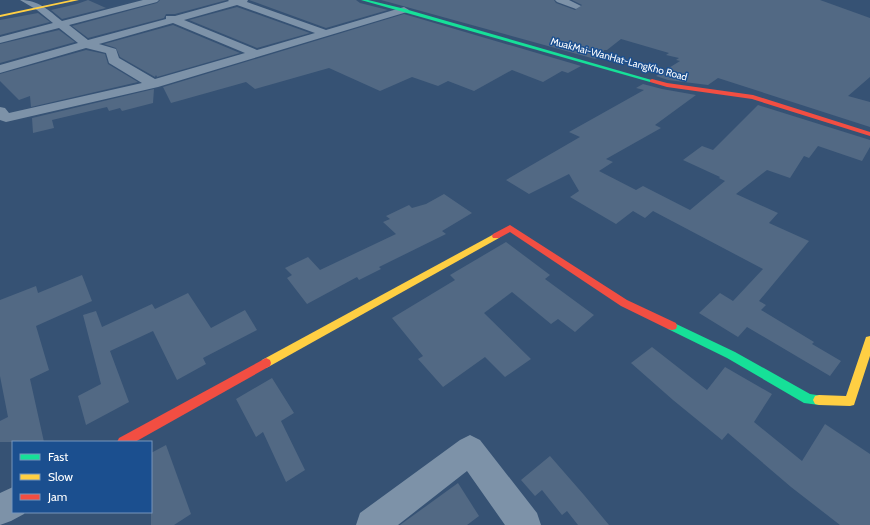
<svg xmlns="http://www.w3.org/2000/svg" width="870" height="525" font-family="Cabin,sans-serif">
	<rect width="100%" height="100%" fill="#365274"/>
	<g fill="#526984">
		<polygon points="88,0 106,8 62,19 51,10 77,4"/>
		<polygon points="160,0 227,0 175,14 166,14 164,18 88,38 72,26 157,3"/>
		<polygon points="249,0 356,0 360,3 388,10 326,28"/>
		<polygon points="381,0 554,0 556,3 575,10 582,5 572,0 820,0 870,18 870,77 848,96 870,102 870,127 718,78 708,85 668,80 656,76 680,61 676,60 679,58 666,55 669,53 621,39 607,50 604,50 603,55 595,59"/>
		<polygon points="237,7 310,33 257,48 189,20"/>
		<polygon points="38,13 50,22 0,35 0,20"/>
		<polygon points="404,14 581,66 568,73 562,71 543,82 512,70 474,91 448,81 438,86 412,77 380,91 329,68 255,89 246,82 171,103 163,87"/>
		<polygon points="173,25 240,53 157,77 156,75 155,77 120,57 116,48 104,44"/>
		<polygon points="59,30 75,42 0,63 0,44"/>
		<polygon points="86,50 105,54 108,64 138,82 31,107 30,96 19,100 0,81 0,74"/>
		<polygon points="643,84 662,89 696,95 655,125 661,128 606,159 613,162 599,171 636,190 643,186 690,210 725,181 719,178 720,177 683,160 702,146 713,150 758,105 870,140 870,147 862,161 818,146 809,158 804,156 790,178 767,170 736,194 778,213 769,223 809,241 759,301 766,305 761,310 814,342 812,344 841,361 830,376 747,327 738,337 699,313 720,293 733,301 763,269 653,211 645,218 633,211 616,224 570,197 579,191 569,174 529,194 506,180 580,137 569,132 644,90 636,88"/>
		<polygon points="154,89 153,103 122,111 120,108 109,111 107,107 52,120 54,128 33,133 32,118"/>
		<polygon points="444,194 472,213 442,231 446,234 379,267 381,269 359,280 357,277 307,304 287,278 292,275 285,268 308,257 320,270 396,234 383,222 390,219 386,216 409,205 412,208 426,204"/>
		<polygon points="506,242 550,275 545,279 594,315 575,332 558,319 551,324 512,292 484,313 531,359 505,377 485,357 443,387 418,359 423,356 392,318 455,280 450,275"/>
		<polygon points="82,275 92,301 36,326 49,370 30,379 44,442 0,442 0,421 8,417 0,376 0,300 36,286 38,293"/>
		<polygon points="188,293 211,328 245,310 257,330 203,358 206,364 177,380 153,331 110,351 129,402 86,425 78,396 101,384 83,315 96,311 102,327 152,304 155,309"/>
		<polygon points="652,347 707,390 725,367 772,394 754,422 802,461 825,424 870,454 870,525 840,525 791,487 728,433 722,440 673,400 631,363"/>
		<polygon points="272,378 294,413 281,421 305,470 286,482 263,432 256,437 236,399"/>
		<polygon points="166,445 191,514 174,525 151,525 151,453"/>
		<polygon points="550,456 584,495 609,525 578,525 567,511 562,515 542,490 535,496 521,480"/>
		<polygon points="458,483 479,516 467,525 400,525"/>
	</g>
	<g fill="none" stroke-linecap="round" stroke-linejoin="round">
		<g fill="#7d92a8" fill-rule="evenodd">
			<path d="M 20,0 C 39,0 48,10 62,21 L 143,0 L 159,0 L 157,2 L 69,25 L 88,40 L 166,19 L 166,16 L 175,16 L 229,1 L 228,0 L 248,0 L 247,2 L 326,30 L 404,7 L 409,10 L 407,12 L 158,87 L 6,122 L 0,120 L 0,107 L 5,108 L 9,113 L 142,83 L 109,63 L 106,53 L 86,48 L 0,73 L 0,65 L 78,43 L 59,28 L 0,43 L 0,37 L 53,23 L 37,10 ZM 237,5 L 315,33 L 257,50 L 184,20 ZM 173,23 L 245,53 L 155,79 L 119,58 L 116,49 L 99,44 Z"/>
			<polygon points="555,0 569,0 581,6 576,9 557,2"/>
			<polygon points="470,435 480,440 537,513 541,525 505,525 467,471 398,525 356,525 360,513 460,440"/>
			<polygon points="13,487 13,512 25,512 24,514 11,521 0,525 0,493"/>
		</g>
		<g fill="#16e098" fill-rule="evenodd">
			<polygon points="361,0 368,0 405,9 655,81 650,82"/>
			<polygon points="672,322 735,352 810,394 823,396 825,400 823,404 819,405 804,403 727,358 668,329 667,326 668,323"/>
		</g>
		<g fill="#ffcf43" fill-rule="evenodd">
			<polygon points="71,0 79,0 0,17 0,15"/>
			<polygon points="496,233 499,234 500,236 499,238 270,366 266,368 262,366 261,363 262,360"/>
			<polygon points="870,336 870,356 854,405 850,406 819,405 815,404 813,400 815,396 819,395 846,396 865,340 866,337"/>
		</g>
		<g fill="#f24e42" fill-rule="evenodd">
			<polygon points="652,79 667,83 753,95 870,132 870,136 752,99 667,87 650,82 650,80"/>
			<polygon points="510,225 627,300 676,323 677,326 676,329 672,330 668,329 621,306 510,232 499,238 493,238 492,236 493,234"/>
			<polygon points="266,358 270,360 271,363 270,366 135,442 117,442 119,438"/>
		</g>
	</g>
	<g text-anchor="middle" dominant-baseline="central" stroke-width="3" stroke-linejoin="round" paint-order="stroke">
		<g font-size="10" fill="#fff" stroke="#1b4f8f">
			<text transform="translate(619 59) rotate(15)">MuakMai-WanHat-LangKho Road</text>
		</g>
	</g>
	<rect x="12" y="441" width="140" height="72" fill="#1b4f8f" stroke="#7695bc"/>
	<rect x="20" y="454" width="20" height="6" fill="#16e098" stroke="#7695bc"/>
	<text x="48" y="461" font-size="12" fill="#ffffff">Fast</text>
	<rect x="20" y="474" width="20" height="6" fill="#ffcf43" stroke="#7695bc"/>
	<text x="48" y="481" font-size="12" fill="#ffffff">Slow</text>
	<rect x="20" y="494" width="20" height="6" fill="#f24e42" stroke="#7695bc"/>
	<text x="48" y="501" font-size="12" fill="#ffffff">Jam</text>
</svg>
